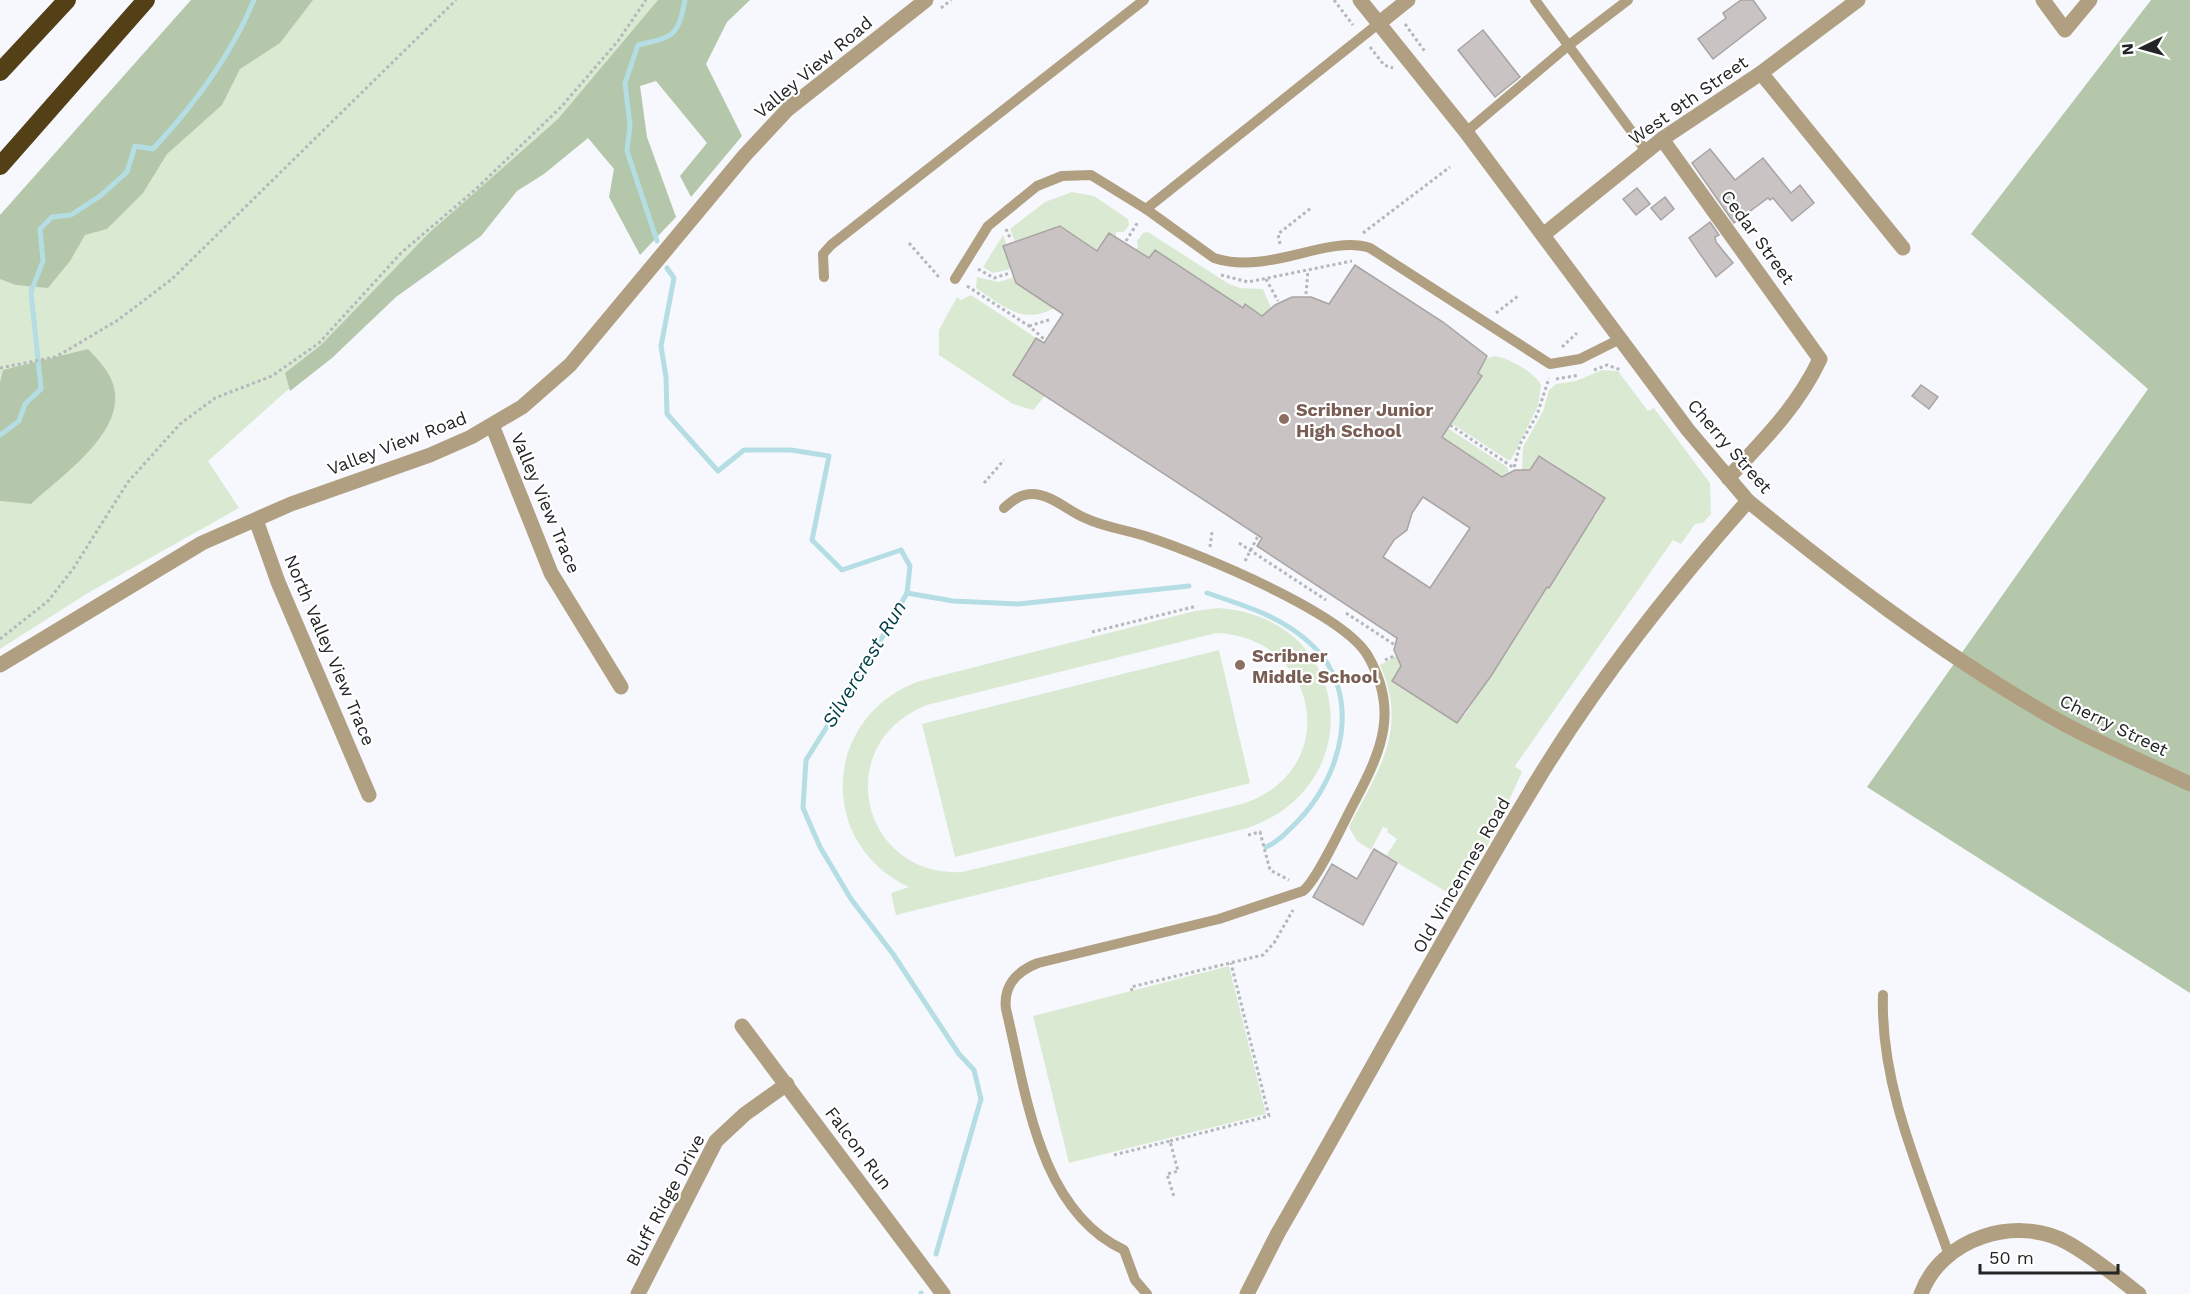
<svg xmlns="http://www.w3.org/2000/svg" width="2190" height="1294" font-family="'Work Sans',sans-serif">
	<rect width="100%" height="100%" fill="#f6f8fd"/>
	<g fill="#daead2" fill-rule="evenodd">
		<polygon points="221,0 678,0 591,119 208,461 239,508 88,593 0,649 0,243"/>
		<polygon points="1072,192 1094,196 1128,219 1129,225 1124,232 1116,232 1116,237 1109,233 1097,251 1060,226 1015,242 1010,229 1045,202"/>
		<polygon points="1148,232 1229,284 1240,288 1263,289 1271,308 1268,311 1281,328 1245,305 1243,308 1155,250 1149,258 1134,249 1138,248 1137,241 1143,233"/>
		<polygon points="1003,235 1007,245 1003,246 1011,269 993,273 983,267"/>
		<path d="M 977,277 L 999,282 L 1014,277 L 1016,283 L 1054,308 C 1023,326 1002,305 976,288 Z"/>
		<polygon points="971,295 1036,338 1013,374 1045,396 1033,410 1013,404 939,355 939,330 957,297 961,300"/>
		<path d="M 1494,356 C 1508,357 1535,373 1541,385 L 1538,406 L 1511,460 L 1508,460 L 1451,423 L 1481,376 L 1478,373 L 1485,359 Z"/>
		<path d="M 1602,370 L 1618,371 L 1648,411 L 1654,408 L 1710,483 L 1711,514 L 1703,523 L 1695,524 L 1681,544 L 1673,540 L 1515,766 L 1522,772 L 1491,839 L 1457,898 L 1386,856 L 1397,839 L 1387,832 L 1388,829 L 1383,827 L 1371,850 L 1357,841 L 1349,827 C 1378,770 1409,730 1380,665 L 1396,656 L 1403,664 L 1392,681 L 1457,723 L 1466,713 L 1593,517 L 1595,517 L 1604,499 L 1548,460 L 1539,456 L 1528,473 L 1522,470 L 1523,447 L 1543,411 L 1549,390 L 1556,384 L 1576,381 Z"/>
		<polygon points="1443,425 1507,467 1509,472 1503,478 1434,432"/>
		<path d="M 1218,608 C 1351,616 1373,784 1248,828 L 896,915 L 891,893 L 909,887 C 815,843 823,715 920,681 L 1195,611 ZM 1216,633 C 1320,637 1344,771 1242,804 L 962,872 C 860,877 830,743 927,705 Z"/>
		<polygon points="1219,650 1250,783 955,857 922,724"/>
		<polygon points="1229,966 1266,1114 1069,1163 1033,1016"/>
	</g>
	<g fill="#b4c7ab">
		<polygon points="191,0 313,0 280,43 240,69 222,105 167,154 143,193 107,229 85,235 70,261 48,288 16,285 0,279 0,215"/>
		<polygon points="658,0 750,0 727,22 706,64 742,136 691,197 680,176 707,143 656,81 640,86 647,137 676,217 640,255 609,197 614,169 588,138 544,174 517,191 481,236 396,297 332,358 290,391 285,373 321,345 429,233 558,119"/>
		<polygon points="2151,0 2190,0 2190,993 1867,787 2148,389 1971,234"/>
		<path d="M 88,349 C 98,360 111,372 114,388 C 125,433 60,477 31,504 L 0,501 L 0,382 L 3,370 Z"/>
	</g>
	<g fill="none" stroke-linecap="round" stroke-linejoin="round">
		<g stroke="#b4dde4" stroke-width="5">
			<path d="M 657,241 L 627,151 L 630,125 L 625,83 L 638,45 C 673,37 678,37 685,0"/>
			<polyline points="667,268 674,278 661,346 666,377 667,414 718,471 744,450 791,450 829,456 812,540 842,570 901,550 910,566 907,593 875,650 806,760 803,808 820,847 851,899 893,954 959,1054 974,1070 981,1099 936,1254"/>
			<path d="M 0,435 L 19,421 L 25,404 L 41,389 L 31,292 L 43,261 L 40,229 L 52,217 L 71,215 L 100,196 L 127,172 L 135,146 L 153,149 C 194,105 231,56 254,0"/>
			<polyline points="907,593 953,601 1018,604 1189,586"/>
			<path d="M 1207,593 C 1245,606 1282,616 1312,645 C 1364,694 1342,776 1298,821 C 1288,831 1278,842 1266,847"/>
			<polyline points="921,1294 921,1293"/>
		</g>
	</g>
	<g fill="#c9c4c3" stroke="#a9a4a3" stroke-width="1.5" fill-rule="evenodd">
		<polygon points="1741,0 1753,0 1766,18 1713,59 1698,39 1726,18 1723,13"/>
		<polygon points="1483,30 1520,77 1495,97 1458,50"/>
		<polygon points="1710,149 1735,180 1763,158 1791,193 1800,185 1814,203 1792,221 1773,198 1770,200 1768,198 1734,223 1692,163"/>
		<polygon points="1637,188 1650,204 1636,215 1623,199"/>
		<polygon points="1665,197 1674,209 1661,220 1651,208"/>
		<polygon points="1710,222 1719,235 1715,237 1716,242 1733,263 1716,277 1689,238"/>
		<path d="M 1060,226 L 1097,251 L 1109,233 L 1149,258 L 1155,250 L 1243,308 L 1245,304 L 1262,316 L 1275,305 L 1292,297 L 1311,297 L 1329,304 L 1355,265 L 1443,322 L 1487,356 L 1478,373 L 1482,376 L 1442,437 L 1502,477 L 1515,470 L 1530,470 L 1539,456 L 1605,498 L 1549,588 L 1547,587 L 1491,676 L 1457,723 L 1392,681 L 1401,666 L 1394,650 L 1397,638 L 1257,546 L 1262,538 L 1013,375 L 1036,338 L 1044,343 L 1063,314 L 1016,283 L 1003,246 ZM 1423,497 L 1470,528 L 1430,588 L 1383,557 L 1394,540 L 1407,530 L 1412,513 Z"/>
		<polygon points="1921,385 1938,397 1929,409 1912,396"/>
		<polygon points="1374,849 1397,863 1363,925 1313,897 1332,864 1357,879"/>
	</g>
	<g fill="none" stroke-linecap="round" stroke-linejoin="round">
		<g stroke="#b5b7bb" stroke-width="3" stroke-dasharray="3 3" stroke-linecap="butt">
			<polyline points="1334,0 1353,25"/>
			<polyline points="941,8 951,0"/>
			<polyline points="1405,24 1426,53"/>
			<polyline points="1370,47 1384,65 1393,68"/>
			<polyline points="1006,229 1011,240"/>
			<polyline points="1363,233 1450,167"/>
			<polyline points="1126,241 1138,222"/>
			<polyline points="909,243 938,276 941,273"/>
			<polyline points="1280,244 1278,234 1311,208"/>
			<polyline points="978,269 994,278 1010,273"/>
			<polyline points="1221,275 1248,282 1352,261"/>
			<polyline points="1266,279 1278,301"/>
			<polyline points="967,286 1029,326 1044,339"/>
			<polyline points="1306,294 1308,270"/>
			<polyline points="1496,313 1518,296"/>
			<polyline points="1029,326 1052,319"/>
			<polyline points="1562,347 1577,333"/>
			<polyline points="0,368 55,357 66,351 118,320 172,279 456,0"/>
			<polyline points="1594,370 1607,365 1621,370"/>
			<polyline points="1556,379 1579,375"/>
			<polyline points="1450,425 1514,468 1520,444 1537,415 1549,378"/>
			<polyline points="984,483 1004,460"/>
			<polyline points="1239,543 1326,600"/>
			<polyline points="1210,547 1212,532"/>
			<polyline points="1245,561 1258,536"/>
			<polyline points="1346,613 1395,645"/>
			<polyline points="1092,632 1197,606"/>
			<polyline points="0,639 48,601 73,569 128,482 180,424 215,398 272,376 319,343 401,253 476,189 561,107 618,41 646,0"/>
			<polyline points="1385,660 1396,655"/>
			<polyline points="1248,835 1260,832 1270,870 1289,880"/>
			<polyline points="1132,991 1131,987 1263,955 1274,943 1293,910"/>
			<polyline points="1170,1141 1269,1116 1231,963"/>
			<polyline points="1114,1155 1170,1141 1178,1171 1167,1174 1174,1197"/>
		</g>
		<g stroke="#b0a081" stroke-width="10">
			<polyline points="1535,0 1646,151"/>
			<polyline points="1466,132 1569,45 1628,0"/>
			<polyline points="1146,209 1378,24"/>
			<polyline points="824,277 823,254 831,245 1144,0"/>
			<path d="M 955,279 L 988,226 L 1037,186 L 1062,176 L 1091,175 L 1146,209 L 1214,258 C 1269,276 1327,234 1370,248 L 1550,364 L 1580,359 L 1620,339"/>
			<path d="M 1004,508 C 1012,501 1020,494 1032,494 C 1051,494 1068,511 1085,518 C 1106,528 1129,530 1151,538 C 1199,554 1344,613 1368,656 C 1399,710 1382,750 1355,801 C 1345,819 1317,881 1303,891 L 1219,919 L 1038,963 C 1017,971 1003,986 1006,1009 C 1026,1091 1038,1210 1124,1250 L 1135,1280 L 1147,1294"/>
			<path d="M 1883,995 C 1880,1085 1920,1172 1949,1255"/>
		</g>
		<g stroke="#b0a081" stroke-width="15">
			<polyline points="2043,0 2065,30 2090,0"/>
			<polyline points="1378,24 1408,0"/>
			<polyline points="1761,73 1903,248"/>
			<path d="M 1662,139 L 1820,359 C 1798,406 1763,441 1728,478"/>
			<polyline points="1543,235 1662,139 1761,73 1858,0"/>
			<polyline points="492,425 551,573 621,687"/>
			<path d="M 1748,501 C 1840,576 1936,649 2038,709 C 2086,738 2139,760 2190,784"/>
			<polyline points="256,520 278,582 369,795"/>
			<polyline points="0,665 202,543 291,504 430,455 471,437 522,407 570,365 745,155 788,109 926,0"/>
			<polyline points="742,1026 943,1294"/>
			<polyline points="638,1294 716,1141 745,1114 787,1084"/>
			<path d="M 1921,1294 C 1941,1238 2017,1214 2068,1243 C 2093,1257 2116,1276 2139,1294"/>
		</g>
		<path stroke="#b0a081" stroke-width="15" d="M 1247,1294 L 1278,1233 C 1364,1084 1446,931 1535,784 C 1596,683 1670,589 1748,501 L 1688,430 L 1466,132 L 1360,0"/>
		<g stroke="#534017" stroke-width="18">
			<polyline points="0,72 67,0"/>
			<polyline points="0,166 146,0"/>
		</g>
	</g>
	<g fill="#8d6e63" stroke="#fff" stroke-width="2">
		<circle cx="1284" cy="419" r="6"/>
		<circle cx="1240" cy="665" r="6"/>
	</g>
	<g text-anchor="middle" dominant-baseline="central" stroke-width="4.5" stroke-linejoin="round" paint-order="stroke">
		<g font-size="18" fill="#232425" stroke="#fff">
			<text transform="translate(813 67) rotate(-40)">Valley View Road</text>
			<text transform="translate(1688 100) rotate(-35)">West 9th Street</text>
			<text transform="translate(1758 237) rotate(54)">Cedar Street</text>
			<text transform="translate(397 443) rotate(-21)">Valley View Road</text>
			<text transform="translate(1730 446) rotate(49)">Cherry Street</text>
			<text transform="translate(546 503) rotate(67)">Valley View Trace</text>
			<text transform="translate(330 650) rotate(67)">North Valley View Trace</text>
			<text transform="translate(2114 725) rotate(26)">Cherry Street</text>
			<text transform="translate(1461 875) rotate(-60)">Old Vincennes Road</text>
			<text transform="translate(859 1148) rotate(53)">Falcon Run</text>
			<text transform="translate(665 1200) rotate(-62)">Bluff Ridge Drive</text>
		</g>
		<g font-size="18" font-weight="bold" fill="#785e54" stroke="#fff" text-anchor="start">
			<text x="1296" y="409">Scribner Junior<tspan x="1296" dy="21">High School</tspan></text>
			<text x="1252" y="655">Scribner<tspan x="1252" dy="21">Middle School</tspan></text>
		</g>
		<g font-size="20" font-style="italic" fill="#004049" stroke="#fff">
			<text transform="translate(864 664) rotate(-59)">Silvercrest Run</text>
		</g>
	</g>
	<g transform="translate(2142 48) rotate(265)" stroke="#ffffff" stroke-width="4.5" paint-order="stroke">
	<path d="M0-4.5L10 22L0 15L-10 22Z" fill="#232425"/>
	<text y="-9" font-size="16" font-weight="bold" text-anchor="middle" fill="#232425">N</text>
	</g>
	<path d="M1980 1264v9h138v-9" fill="none" stroke="#232425" stroke-width="3"/>
	<text x="1989" y="1264" font-size="18" fill="#232425" stroke="#ffffff" stroke-width="4.5" paint-order="stroke">50 m</text>
</svg>
